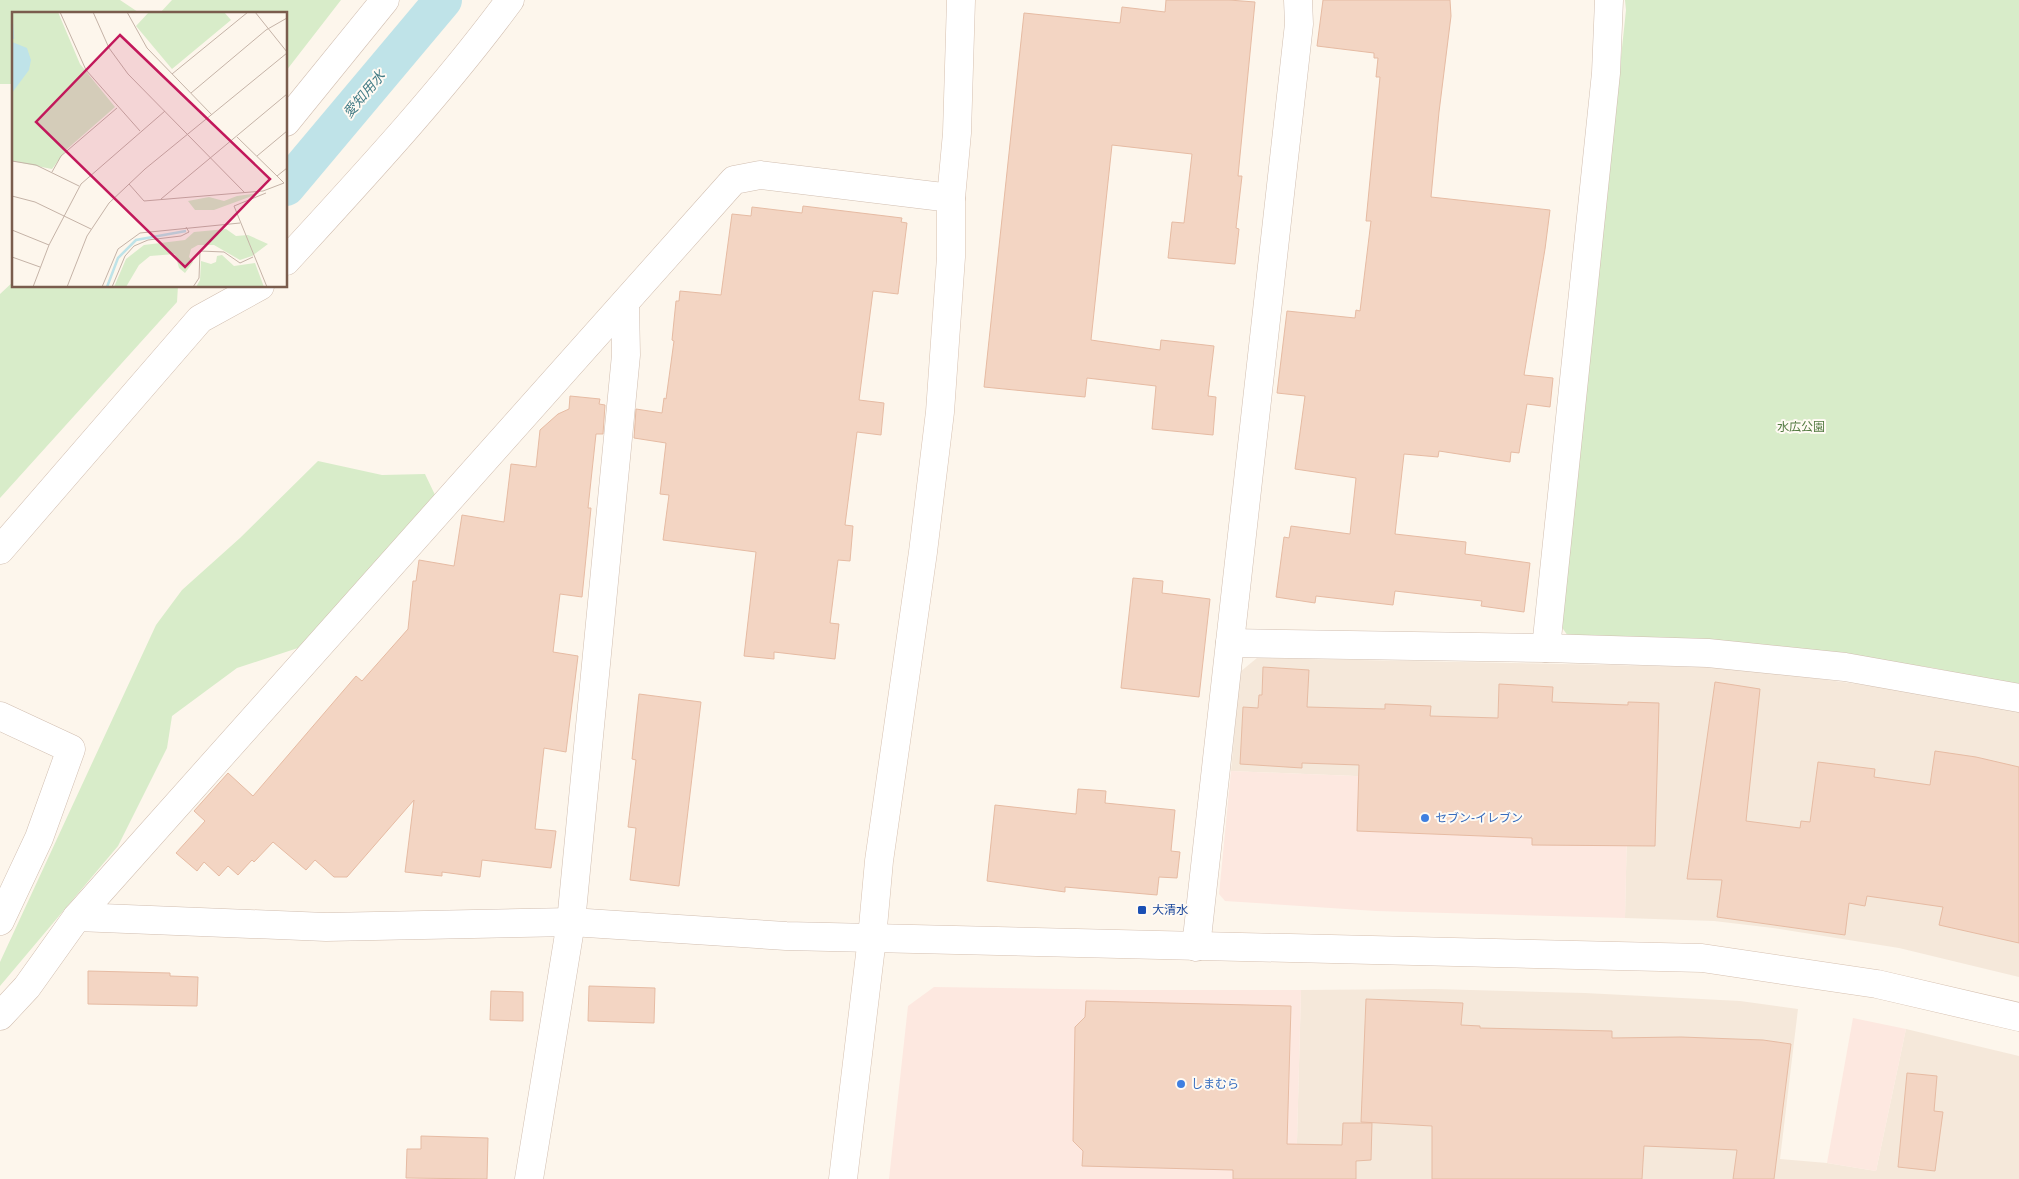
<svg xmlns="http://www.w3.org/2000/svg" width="2019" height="1179" font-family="Helvetica,'Noto Sans JP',sans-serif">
	<rect width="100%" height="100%" fill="#fdf6ec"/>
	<g fill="#f5e8da">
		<polygon points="1257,658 1711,667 1776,673 1879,687 2019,712 2019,977 1899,948 1773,928 1714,921 1625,918 1628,784 1529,783 1231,771 1240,672"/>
		<polygon points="1434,989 1585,993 1740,1001 1798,1009 1780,1159 1827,1163 1876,1171 1906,1029 2019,1056 2019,1179 1296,1179 1301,990"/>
	</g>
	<g fill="#fde8e0">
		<polygon points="1231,771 1529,783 1628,784 1625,918 1376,911 1225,901 1219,894"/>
		<polygon points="934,987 1122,990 1301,990 1296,1179 889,1179 908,1006"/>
		<polygon points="1853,1018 1906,1029 1876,1171 1827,1163"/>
	</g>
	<g fill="#d8ecc9">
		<polygon points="0,0 120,0 141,14 14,14 14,84 0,84"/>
		<polygon points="172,0 341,0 286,71 286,14 159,14"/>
		<polygon points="1625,0 2019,0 2019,687 1934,668 1784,647 1568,636 1561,626 1626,10"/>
		<polygon points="14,281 14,286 178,286 177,302 0,498 0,294"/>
		<polygon points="318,461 382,475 425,474 436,497 304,646 237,668 172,716 167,748 118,846 0,986 0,962 156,625 182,590 240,538"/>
	</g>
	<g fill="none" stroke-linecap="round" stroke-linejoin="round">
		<polyline stroke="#bfe3e8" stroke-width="38" points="286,187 443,0"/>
	</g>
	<g fill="#f3d5c3" stroke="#e6bba3">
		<polygon points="1166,0 1229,0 1255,2 1238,176 1242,176 1236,228 1239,229 1235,264 1168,258 1172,222 1184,223 1192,154 1112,145 1091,340 1160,350 1161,340 1214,346 1208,396 1216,397 1213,435 1152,429 1156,386 1087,378 1085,397 984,387 1024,13 1120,23 1122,7 1165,12"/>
		<polygon points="1323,0 1450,0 1451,16 1439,112 1431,197 1550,210 1545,249 1524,375 1553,378 1550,407 1527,404 1519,453 1511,452 1510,462 1439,451 1438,457 1404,454 1395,534 1466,542 1465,554 1530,563 1524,612 1481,606 1482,601 1395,591 1393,605 1316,596 1315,603 1276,597 1284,537 1289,538 1291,526 1350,534 1356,478 1295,469 1305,396 1277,393 1287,311 1355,318 1356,310 1360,311 1371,221 1366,221 1380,77 1376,77 1378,58 1374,58 1374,53 1317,46"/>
		<polygon points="803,206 902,218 901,222 907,223 898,294 873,291 859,400 884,403 881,435 857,432 845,525 853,526 850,561 838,560 830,623 839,624 835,659 774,652 774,659 744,656 756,552 663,540 669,495 660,494 666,443 634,438 636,409 662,413 664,398 666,399 674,341 672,340 676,301 679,301 680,291 721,295 732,214 751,216 752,207 802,213"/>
		<polygon points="570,396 600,399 599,404 605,405 603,434 596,434 588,508 591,508 582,597 560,594 553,652 578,656 566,752 544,748 535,829 556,831 551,868 482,860 480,877 442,872 442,876 405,872 414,800 347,877 334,877 315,860 306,870 273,842 254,862 252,860 238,875 228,866 219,876 204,862 197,871 176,853 205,821 194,811 228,773 253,796 356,676 362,681 408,629 413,581 416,581 419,560 454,566 462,515 504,522 511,464 536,467 540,430 558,414 569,409"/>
		<polygon points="1133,578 1163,581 1162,593 1210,599 1199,697 1121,688"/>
		<polygon points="1263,667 1309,670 1307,707 1385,709 1385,704 1431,706 1430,716 1498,718 1499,684 1553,687 1552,702 1628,705 1628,702 1659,703 1655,846 1532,845 1532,838 1357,831 1359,765 1302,763 1302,768 1240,764 1243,707 1258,708 1259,695 1262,695"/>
		<polygon points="1715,682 1760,689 1746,821 1800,828 1801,821 1810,822 1818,762 1875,769 1874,777 1930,785 1935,751 1976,757 2019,767 2019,943 1939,925 1943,907 1867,896 1865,906 1849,903 1845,935 1717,917 1722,880 1687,879"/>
		<polygon points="639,694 701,702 679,886 630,880 636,828 628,827 636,760 632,759"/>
		<polygon points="1078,789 1106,791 1105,803 1175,810 1171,851 1180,852 1177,878 1159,877 1157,895 1065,887 1065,892 987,881 995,805 1076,814"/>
		<polygon points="88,971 170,973 170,976 198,977 197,1006 88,1004"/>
		<polygon points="589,986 655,988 654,1023 588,1021"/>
		<polygon points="491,991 523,992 523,1021 490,1020"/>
		<polygon points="1366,999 1463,1003 1461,1025 1480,1026 1480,1028 1612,1031 1612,1038 1681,1037 1763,1040 1791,1044 1774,1179 1733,1179 1737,1150 1644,1146 1642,1179 1432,1179 1432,1126 1361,1122"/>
		<polygon points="1086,1001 1291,1006 1287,1144 1342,1145 1343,1123 1372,1123 1371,1160 1356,1161 1356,1179 1233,1179 1233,1170 1082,1166 1083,1151 1073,1141 1075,1027 1085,1017"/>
		<polygon points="1907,1073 1937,1076 1934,1111 1943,1112 1935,1171 1898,1167"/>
		<polygon points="421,1136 488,1138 487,1179 406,1178 407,1149 421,1149"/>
	</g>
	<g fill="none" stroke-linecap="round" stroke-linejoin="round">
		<g stroke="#d1beb0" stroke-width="29">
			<g id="street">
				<polyline points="286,122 385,0"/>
				<path d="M 286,261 C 363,177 442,92 510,0"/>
				<polyline points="0,550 200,319 260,286"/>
				<polyline points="1230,643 1546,648 1708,653 1845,667 2019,698"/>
				<polyline points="1546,648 1606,73 1609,0"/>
				<polyline points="0,716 71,749 39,838 0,921"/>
				<polyline points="77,917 326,927 571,922 786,936 872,938"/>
				<polyline points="1196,947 1299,24 1298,0"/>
				<polyline points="0,1016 27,987 77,917 734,180 760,175 951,198"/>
				<polyline points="529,1179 571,922 626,355 625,303"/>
			</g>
		</g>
		<g stroke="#d6c0b0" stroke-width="29">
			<g id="secondary">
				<polyline points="872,938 1702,958 1877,984 2019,1017"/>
				<polyline points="843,1179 872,938 879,861 923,552 940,412 951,257 951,198 957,133 961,0"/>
			</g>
		</g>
		<use href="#street" stroke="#fff" stroke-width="28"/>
		<use href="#secondary" stroke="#fff" stroke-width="28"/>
	</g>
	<g fill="#3f7fe0" stroke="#fffaf3" stroke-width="2">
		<circle cx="1425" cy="818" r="5"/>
		<circle cx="1181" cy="1084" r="5"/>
	</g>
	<rect fill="#1a4fb4" stroke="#fffaf3" stroke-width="2" x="1137" y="905" width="10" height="10" rx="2.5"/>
	<g text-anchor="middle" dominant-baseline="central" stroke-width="4" stroke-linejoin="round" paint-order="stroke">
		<g font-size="12" fill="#537a41" stroke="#fffaf3">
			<text x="1801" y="427">水広公園</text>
		</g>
		<g font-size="12" fill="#366cbe" stroke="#fffaf3" text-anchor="start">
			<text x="1435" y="818">セブン-イレブン</text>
			<text x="1191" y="1084">しまむら</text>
		</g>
		<g font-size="12" fill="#164399" stroke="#fffaf3" text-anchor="start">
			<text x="1152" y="910">大清水</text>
		</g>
		<g font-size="14" font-style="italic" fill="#437c86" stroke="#fffaf3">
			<text transform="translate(364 94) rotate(-50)">愛知用水</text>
		</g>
	</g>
	<g transform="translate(12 12)">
		<rect width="275" height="275" fill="#fdf6ec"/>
		<path d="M 46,0 L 68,52 L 103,95 L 54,138 L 40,157 L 0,149 L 0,1 ZM 137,0 L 212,0 L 219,8 L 160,57 L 124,14 ZM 248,181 L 202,198 L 183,198 L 176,189 L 197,185 L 212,189 L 225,184 ZM 214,217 L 224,224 L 236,223 L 256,232 L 240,244 L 228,248 L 202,233 L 186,233 L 179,237 L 177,245 L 181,250 L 173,261 L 167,256 L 163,242 L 138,244 L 127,253 L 114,275 L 102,275 L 114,247 L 132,233 L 173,228 L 182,220 ZM 210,243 L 222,254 L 243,251 L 252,275 L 184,275 L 188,268 L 189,249 L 199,252 L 204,250 L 205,244 Z" fill="#d8ecc9"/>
		<path d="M 0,30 L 15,36 L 19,48 L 17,58 L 0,81 Z" fill="#bfe3e8"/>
		<path fill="none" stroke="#bfe3e8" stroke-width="2.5" d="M 0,12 L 1,27M 95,275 L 106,246 L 124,228 L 174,219"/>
		<path fill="none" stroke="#c5b3a7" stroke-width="1" d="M 48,0 L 74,58 L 128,119M 81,0 L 97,36 L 116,62 L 233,181M 115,0 L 135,36 L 200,103M 243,0 L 275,40M 160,62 L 236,0M 179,81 L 254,18 L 275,6M 225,125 L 265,164 L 275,156M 245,144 L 275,119M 0,149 L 24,153 L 67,174M 40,160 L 49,144 L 105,96M 117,172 L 132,189 L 251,179 L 272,171 L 265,164M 254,181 L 222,194 L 255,275M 0,184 L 23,190 L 79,217M 149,187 L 275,82M 0,218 L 37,233M 0,245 L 28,255M 21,275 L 37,233 L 69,172 L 153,99M 55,275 L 75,224 L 97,191 L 133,157 L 275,41M 90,275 L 106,237 L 128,221 L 228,211M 100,275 L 113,244 L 122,234 L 136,228 L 169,224 L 177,220 L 174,215M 181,275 L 187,266 L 188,239 L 212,240 L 228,251 L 241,245"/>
		<path fill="#c2185b" fill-opacity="0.15" stroke="#c2185b" stroke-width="2.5" d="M 108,23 L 258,167 L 173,255 L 24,110 Z"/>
		<rect width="275" height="275" fill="none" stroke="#7a5c4d" stroke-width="2.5"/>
	</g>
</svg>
